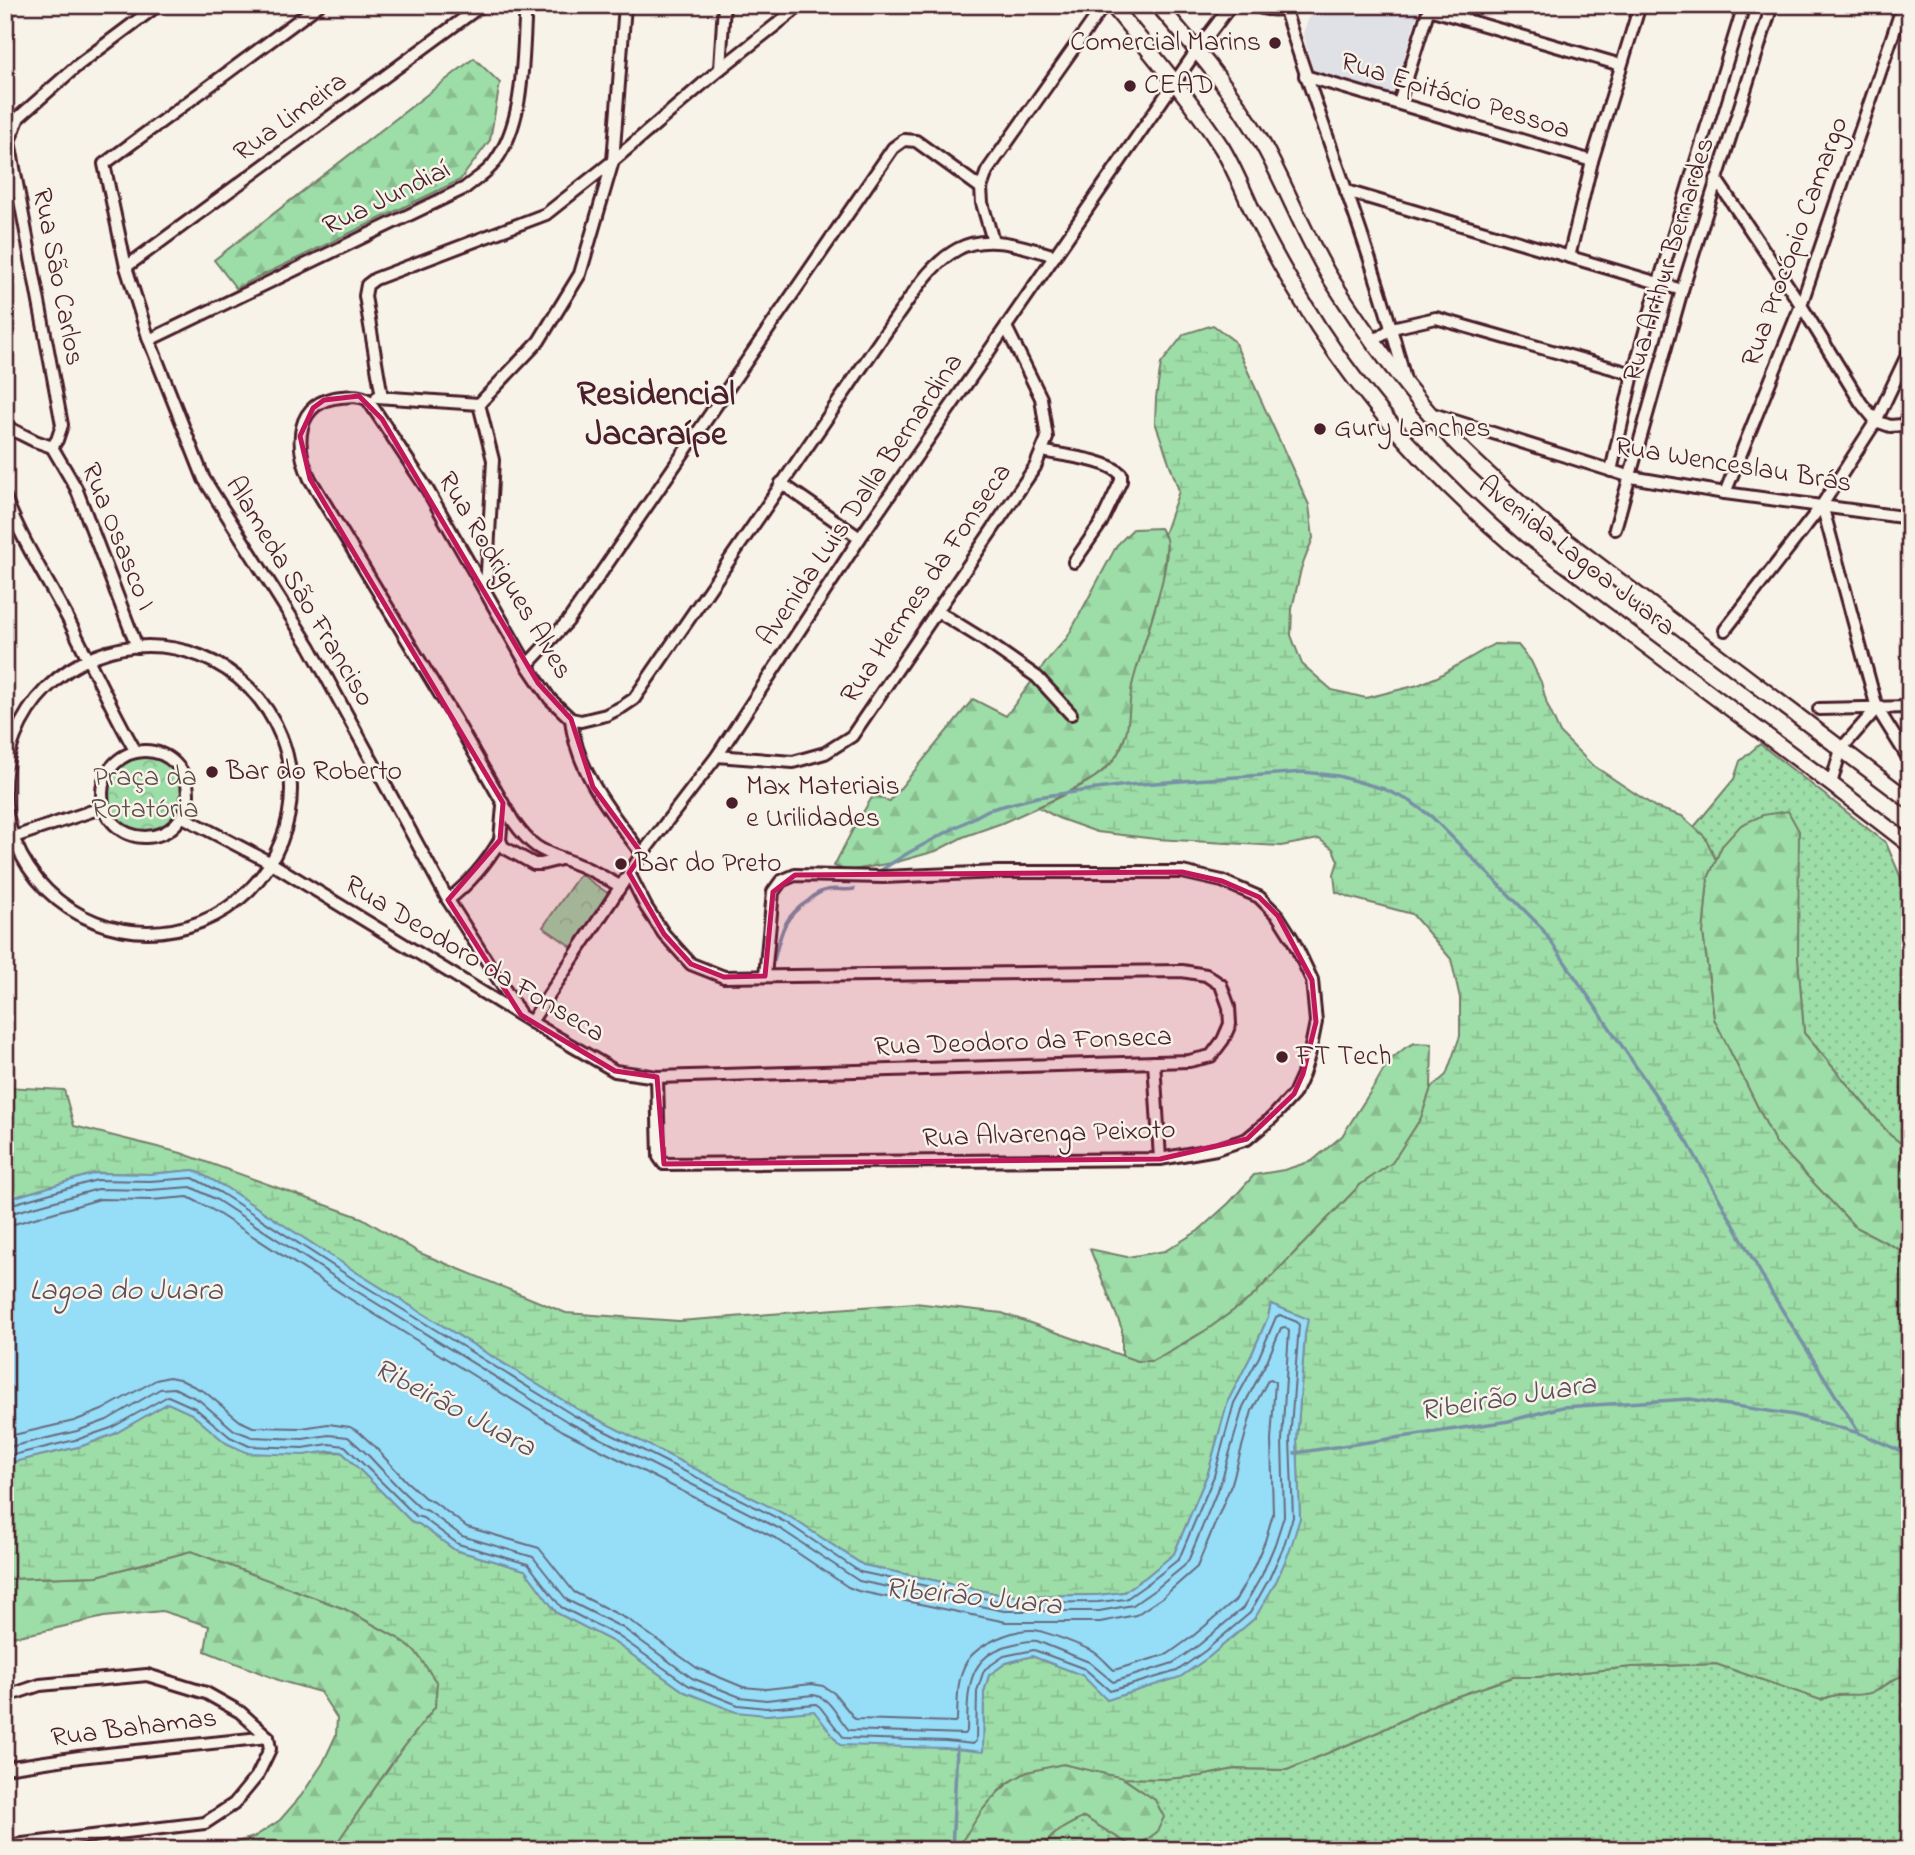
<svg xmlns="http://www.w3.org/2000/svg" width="1915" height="1855" font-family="'Indie Flower',sans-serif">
	<defs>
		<pattern id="grass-dots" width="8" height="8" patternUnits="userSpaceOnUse" patternTransform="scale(1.75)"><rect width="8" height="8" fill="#9ddda7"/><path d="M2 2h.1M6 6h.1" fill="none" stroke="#89bd90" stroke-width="1.8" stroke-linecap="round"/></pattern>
		<pattern id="forest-firs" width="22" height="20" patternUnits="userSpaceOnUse" patternTransform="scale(1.75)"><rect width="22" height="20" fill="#9ddda7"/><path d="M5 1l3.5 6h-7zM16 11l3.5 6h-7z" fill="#89bd90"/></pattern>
		<pattern id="wetland-marsh" width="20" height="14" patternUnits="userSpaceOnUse" patternTransform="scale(1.75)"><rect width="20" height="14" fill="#9ddda7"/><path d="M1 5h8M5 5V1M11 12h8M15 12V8" fill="none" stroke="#89bd90"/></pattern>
		<pattern id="park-crowns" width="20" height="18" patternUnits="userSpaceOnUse" patternTransform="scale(1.75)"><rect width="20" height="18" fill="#9ddda7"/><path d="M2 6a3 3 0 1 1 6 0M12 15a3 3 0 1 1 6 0" fill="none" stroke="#89bd90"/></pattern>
	</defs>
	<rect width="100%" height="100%" fill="#f7f3e8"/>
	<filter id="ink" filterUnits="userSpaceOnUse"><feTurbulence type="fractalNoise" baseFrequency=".0143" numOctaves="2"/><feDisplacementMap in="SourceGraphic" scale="14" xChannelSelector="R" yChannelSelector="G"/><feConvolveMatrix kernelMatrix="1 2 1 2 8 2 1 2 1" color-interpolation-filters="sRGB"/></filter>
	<g filter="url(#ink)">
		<polygon fill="#e0e0e7" points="1314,5 1420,5 1393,94 1313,70 1303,33"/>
		<g fill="url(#grass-dots)" stroke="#747e69" stroke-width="2">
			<polygon points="1760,744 1886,843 1901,878 1910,892 1910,1150 1890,1135 1804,1033 1798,958 1722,846 1716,860 1705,837 1694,827 1734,779 1740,761"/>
			<path d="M 1716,1664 L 1821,1700 C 1839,1691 1856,1695 1875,1690 C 1889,1687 1893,1675 1910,1675 L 1910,1850 L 1043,1850 C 1050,1832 1068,1825 1084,1817 L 1135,1848 L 1155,1800 L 1123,1778 L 1164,1779 L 1201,1776 L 1234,1769 L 1287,1770 L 1378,1732 L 1437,1703 L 1513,1677 L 1537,1677 L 1631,1667 Z"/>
		</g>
		<g fill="url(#forest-firs)" stroke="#747e69" stroke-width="2">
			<polygon points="474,58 500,83 490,140 460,180 236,288 214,260"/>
			<polygon points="1160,528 1167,540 1163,580 1132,686 1129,728 1115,760 1094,778 1049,802 1002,823 963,837 936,851 897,862 848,871 834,866 853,829 874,794 889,802 973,699 1006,716 1050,657 1067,638 1117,545 1133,529"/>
			<polygon points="1788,811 1799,831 1798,958 1804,1033 1890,1135 1910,1150 1910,1255 1854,1226 1775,1142 1714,1019 1703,933 1708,878 1722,846 1741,825 1763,815"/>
			<polygon points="1415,1043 1432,1044 1431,1088 1421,1118 1392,1164 1360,1185 1252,1297 1208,1329 1152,1361 1137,1361 1122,1356 1122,1329 1090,1249 1127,1257 1165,1251 1198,1231 1229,1203 1254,1175 1284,1170 1312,1161 1342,1136 1376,1083 1388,1062 1406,1047"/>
			<polygon points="191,1551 345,1609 398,1638 416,1652 437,1683 435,1707 395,1759 332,1850 210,1850 254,1837 280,1820 301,1796 323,1763 336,1735 337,1718 320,1692 281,1681 205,1651 209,1626 162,1611 104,1617 44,1631 18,1636 5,1636 5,1579 97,1576"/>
			<path d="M 1062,1764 L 1121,1777 L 1155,1800 L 1164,1817 L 1157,1832 L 1135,1848 L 1084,1817 C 1068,1825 1050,1832 1043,1850 L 956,1850 C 972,1821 994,1788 1025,1773 C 1036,1768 1050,1767 1062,1764 Z"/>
		</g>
		<path fill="url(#wetland-marsh)" stroke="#747e69" stroke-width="2" d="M 1213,325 L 1234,341 L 1309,505 L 1313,538 L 1301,569 L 1292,609 L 1291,635 L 1302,664 L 1332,690 L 1366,698 L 1418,685 L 1437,677 L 1494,644 L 1518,645 L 1531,661 L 1541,682 L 1547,704 L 1560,733 L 1591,764 L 1657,808 L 1682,816 L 1705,837 L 1716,860 L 1708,878 L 1703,933 L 1714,1019 L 1775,1142 L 1854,1226 L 1910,1255 L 1910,1675 C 1893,1675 1885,1688 1870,1693 C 1852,1698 1840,1690 1821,1700 L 1716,1664 L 1631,1667 L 1537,1677 L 1513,1677 L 1437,1703 L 1378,1732 L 1287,1770 L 1234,1769 L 1201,1776 L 1164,1779 L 1123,1778 L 1063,1764 L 1027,1772 L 1004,1785 L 983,1809 L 956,1850 L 332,1850 L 395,1759 L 435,1707 L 437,1683 L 416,1652 L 398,1638 L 345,1609 L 191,1551 L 97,1576 L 5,1579 L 5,1464 L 82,1446 L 114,1434 L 168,1403 L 192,1414 L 226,1443 L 248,1453 L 342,1452 L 413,1523 L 419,1524 L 455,1550 L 525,1570 L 557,1613 L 614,1642 L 685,1692 L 766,1715 L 814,1710 L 946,1748 L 983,1751 L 984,1692 L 989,1675 L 1006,1663 L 1032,1656 L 1082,1675 L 1180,1677 L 1209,1657 L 1255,1618 L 1300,1518 L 1297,1440 L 1305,1334 L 1307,1319 L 1271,1304 L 1268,1317 L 1252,1354 L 1228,1401 L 1208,1473 L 1174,1554 L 1146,1577 L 1124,1592 L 1098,1595 L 1007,1596 L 863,1565 L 790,1517 L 577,1409 L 359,1274 L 225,1187 L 194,1170 L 150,1174 L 96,1173 L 5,1200 L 5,1087 L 64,1090 L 74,1126 L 181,1153 L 362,1218 L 420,1253 L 566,1313 L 679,1321 L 915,1303 L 1002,1313 L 1137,1361 L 1152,1361 L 1170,1352 L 1208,1329 L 1252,1297 L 1360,1185 L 1392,1163 L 1421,1118 L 1431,1088 L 1446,1075 L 1460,1036 L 1460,998 L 1451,959 L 1412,914 L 1352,898 L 1336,892 L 1334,874 L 1338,861 L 1333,849 L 1319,839 L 1281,846 L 1156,839 L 1097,832 L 1058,818 L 1038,807 C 1059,798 1104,777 1115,758 C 1132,732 1127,714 1132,686 C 1138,656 1178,556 1164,534 L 1179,491 L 1155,422 L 1156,398 L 1161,364 L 1184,334 Z"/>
		<g fill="url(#park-crowns)" stroke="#747e69" stroke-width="2">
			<circle cx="145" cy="794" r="38"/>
			<polygon points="580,874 609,894 572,947 543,927"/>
		</g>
		<polygon fill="#96ddf8" stroke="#7891a6" stroke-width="2" points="194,1170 225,1187 359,1274 577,1409 790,1517 863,1565 1007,1596 1098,1595 1124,1592 1146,1577 1174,1554 1208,1473 1228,1401 1252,1354 1268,1317 1271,1304 1308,1319 1305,1334 1297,1440 1300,1518 1290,1550 1276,1582 1255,1618 1209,1657 1180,1677 1107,1700 1082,1675 1032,1656 1006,1663 989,1675 984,1692 983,1752 946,1748 840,1745 814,1711 766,1715 736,1712 685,1692 614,1642 557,1613 525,1570 455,1550 419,1524 413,1523 342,1452 330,1451 304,1455 248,1453 226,1443 192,1414 168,1403 114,1434 82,1446 5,1464 5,1200 96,1173 150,1174"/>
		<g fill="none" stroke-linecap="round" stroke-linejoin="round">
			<g stroke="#686b7d" stroke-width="2">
				<polyline points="5,1206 97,1180 150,1181 193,1178 221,1193 355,1280 573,1415 787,1523 860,1572 1007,1603 1098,1602 1126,1599 1150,1582 1179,1559 1214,1476 1234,1403 1259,1357 1276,1317 1280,1315 1297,1322 1299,1325 1290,1440 1293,1517 1283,1548 1269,1579 1250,1613 1205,1651 1177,1671 1110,1691 1085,1669 1034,1650 1004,1656 985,1669 983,1673 977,1691 976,1741 973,1744 946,1741 844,1738 820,1707 816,1704 766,1708 738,1705 688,1685 618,1636 561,1607 528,1564 458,1544 423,1518 416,1516 345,1446 329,1444 303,1448 249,1446 230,1437 195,1408 168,1396 111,1428 79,1439 5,1457"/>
				<path d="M 5,1215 L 98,1189 L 150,1190 L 191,1187 L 217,1200 L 350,1287 L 568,1422 L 782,1530 L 859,1581 L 1004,1611 L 1099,1611 L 1133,1605 L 1156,1589 L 1184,1566 L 1189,1559 L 1222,1479 L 1243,1407 L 1267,1361 L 1281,1328 L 1285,1327 L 1289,1331 L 1282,1440 L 1284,1516 L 1275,1544 L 1262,1575 L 1243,1608 L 1199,1645 L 1173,1663 L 1113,1682 L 1089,1662 L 1037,1641 C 1028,1640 1019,1643 1010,1645 C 965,1657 968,1693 967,1731 L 964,1734 L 849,1730 C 837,1718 831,1697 813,1695 L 766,1700 L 740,1697 L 692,1678 L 623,1628 L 567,1600 L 533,1557 L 462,1536 L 428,1511 L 420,1508 L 399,1488 L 367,1454 L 348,1437 L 329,1435 L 303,1439 L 252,1437 L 234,1430 L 199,1400 L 174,1388 L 160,1389 L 107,1420 L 77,1431 L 5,1448"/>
				<path d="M 5,1225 L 14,1224 L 100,1199 L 151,1200 L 188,1197 L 211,1209 L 345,1296 L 563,1431 L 777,1539 L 848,1587 L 858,1591 L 1006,1622 L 1100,1622 L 1136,1615 L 1163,1597 L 1197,1567 L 1232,1483 L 1252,1411 L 1268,1380 L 1271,1379 L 1275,1382 L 1271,1440 L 1273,1514 L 1265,1541 L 1252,1571 L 1235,1601 L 1193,1636 L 1168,1654 L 1114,1670 C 1108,1665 1102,1657 1094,1652 C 1083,1646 1045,1631 1033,1630 C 1013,1629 978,1644 967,1661 C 956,1679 958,1700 957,1719 L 955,1722 L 855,1719 L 834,1693 L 823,1686 L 812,1684 L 766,1689 L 743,1687 L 697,1668 L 629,1620 L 574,1592 L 539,1548 L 467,1527 L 434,1502 L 425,1498 L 406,1481 L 373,1445 L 359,1432 L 350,1427 L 328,1424 L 302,1428 L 253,1427 L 240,1421 L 205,1392 L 179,1379 L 169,1377 L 156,1380 L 102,1410 L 74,1421 L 5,1437"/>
			</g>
			<g stroke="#7891a6" stroke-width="3.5">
				<polyline points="878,872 908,853 988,810 1037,797 1127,785 1304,772 1338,776 1384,789 1410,801 1432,817 1541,927 1688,1143 1773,1295 1859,1433"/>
				<path d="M 774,960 C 781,933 783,917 808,901 C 814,896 819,891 827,890 C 836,888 845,891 854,889"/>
				<polyline points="1295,1453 1509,1421 1562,1407 1690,1399 1794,1415 1859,1433 1910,1455"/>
				<polyline points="519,1850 532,1847 557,1850"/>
				<polyline points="952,1850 957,1747"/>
			</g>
			<g stroke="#4a1f2b" stroke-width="16">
				<g id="minor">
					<polyline points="319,5 104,164 126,267 149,340 204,479 310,647 448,900 519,1012"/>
					<path d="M 1254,5 C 1266,10 1282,12 1293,5"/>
					<polyline points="1893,5 1910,13"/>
					<polyline points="1429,9 1621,65"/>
					<path d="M 1285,10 C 1323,134 1374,254 1405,380"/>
					<polyline points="720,69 724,5"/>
					<polyline points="1305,76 1592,161"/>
					<polyline points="1399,103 1430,5"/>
					<polyline points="1716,179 1801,305 1861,403 1876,421 1890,426 1902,425 1910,419"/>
					<polyline points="1346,191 1682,290"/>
					<polyline points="993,241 982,203 981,188 987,171 1104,5"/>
					<polyline points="1569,257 1592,161 1640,5"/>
					<polyline points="126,267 482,5"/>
					<path d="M 149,340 L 465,188 C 474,180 487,173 494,163 C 526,121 522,56 526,5"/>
					<polyline points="1371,340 1378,338 1392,328 1436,318 1633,374"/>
					<polyline points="377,397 479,404"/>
					<polyline points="382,397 365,296 367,285 375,279 546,214 613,161 720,69 801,5"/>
					<polyline points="479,404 539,341 580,274 613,161 625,5"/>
					<polyline points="479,404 493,460 486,591"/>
					<polyline points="1430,413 1631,477 1725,493 1910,518"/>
					<polyline points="5,426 35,441 52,447 57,440 62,425 9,141 19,117 78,65 158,5"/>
					<polyline points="52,447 76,488 137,647"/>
					<path d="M 1042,451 C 1063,456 1106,459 1121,474 L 1121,481 L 1101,523 L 1074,562"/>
					<polyline points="1611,471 1633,374 1659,282 1744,5"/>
					<polyline points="781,483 860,538"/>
					<polyline points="1725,493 1801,305 1903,5"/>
					<path d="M 5,497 C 21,539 46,578 67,617 C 90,662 111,708 136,752"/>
					<polyline points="1822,505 1877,708 1910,761"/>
					<polyline points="1615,529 1682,290 1772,5"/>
					<polyline points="937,611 984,640 1037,677 1071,714"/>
					<polyline points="1725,630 1822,505 1876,421 1910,349"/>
					<circle cx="148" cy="789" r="143"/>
					<polyline points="527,665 568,621 893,148 904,140 916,141 981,188"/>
					<polyline points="1819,709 1910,707"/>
					<path d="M 571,719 C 576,771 612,814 642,854"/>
					<circle cx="145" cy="794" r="43"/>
					<polyline points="717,756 793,762 825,753 852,736 1035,467 1047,438 1041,398 1006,327"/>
					<polyline points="1831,784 1841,749 1877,708"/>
					<polyline points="503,806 500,840 503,847 534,864 541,864 561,859"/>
					<polyline points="183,817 271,863 531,1022 615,1071 657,1077 1189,1061 1211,1056 1223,1040 1230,1024 1229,1007 1221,985 1206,975 1182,971 724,977 691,964 664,934 646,907 629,873"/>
					<polyline points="5,840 104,807"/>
					<path d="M 620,886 C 607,879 594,871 581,866 C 546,851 536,854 513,821 L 455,719 L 310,479 C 294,445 295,401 341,397 C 351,396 359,395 368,400 L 427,489 L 527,665 L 550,699 L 571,719 L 581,721 L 606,715 L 622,707 L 634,699 C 705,595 776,492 847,389 C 863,365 879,342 895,319 C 913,294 930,264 958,249 C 987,233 1026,247 1055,256"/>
					<path d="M 448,900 C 470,883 486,864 500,840"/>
					<polyline points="531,1022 642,854 717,756 860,538 1197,50 1231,5"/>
					<polyline points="1154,1062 1160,1159"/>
					<polyline points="657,1077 659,1157 664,1164 1160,1159 1216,1149 1247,1139 1272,1118 1294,1094 1303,1074 1310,1052 1316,1022 1312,980 1292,938 1278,916 1259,897 1222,881 1182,872 998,872 883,877 795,875 781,881 773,892 765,976"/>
					<polyline points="5,1700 13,1694 40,1685 147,1675 206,1693 240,1712 268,1737 270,1749 257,1776 234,1804 205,1823 5,1846"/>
					<polyline points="5,1768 79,1757 268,1737"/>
				</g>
			</g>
			<g stroke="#4a1f2b" stroke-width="19">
				<g id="secondary">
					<path d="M 1112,5 C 1150,52 1189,97 1222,148 C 1234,168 1243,190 1252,210 C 1267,240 1283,270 1301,299 C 1357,394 1431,475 1515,547 L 1831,784 L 1910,845"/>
					<path d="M 1158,5 C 1196,49 1232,91 1261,141 C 1286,185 1304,235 1331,279 C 1367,336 1407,390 1453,440 C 1480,468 1510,494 1539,520 L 1910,801"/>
				</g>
			</g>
			<use href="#minor" stroke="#f7f3e8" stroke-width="10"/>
			<use href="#secondary" stroke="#f7f3e8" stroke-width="14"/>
		</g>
	</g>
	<path fill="#c2185b" fill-opacity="0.2" stroke="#c2185b" stroke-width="5" stroke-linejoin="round" d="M 359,396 L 382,419 L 538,683 L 571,719 L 593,787 L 642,854 L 629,873 L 664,934 L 691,964 L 724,977 L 765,976 L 773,892 L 795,875 L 1182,872 L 1222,881 L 1259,897 L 1278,916 L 1312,980 L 1316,1022 L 1303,1074 L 1294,1094 L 1247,1139 L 1160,1159 L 664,1164 L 657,1077 L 615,1071 L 521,1015 L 448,900 L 500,840 L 503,803 L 310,479 L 300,436 L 313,408 L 324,400 Z"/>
	<g fill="#4a1f2b" stroke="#f7f3e8" stroke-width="2.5">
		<circle cx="1275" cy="43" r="7"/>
		<circle cx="1130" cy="86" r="7"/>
		<circle cx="1320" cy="429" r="7"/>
		<circle cx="212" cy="772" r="7"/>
		<circle cx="732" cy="803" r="7"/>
		<circle cx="621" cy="864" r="7"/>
		<circle cx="1282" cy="1057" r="7"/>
	</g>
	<g text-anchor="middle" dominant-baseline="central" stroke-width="5" stroke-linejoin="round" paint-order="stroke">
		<g font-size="28" fill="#4a1f2b" stroke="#f7f3e8" text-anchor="start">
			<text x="1261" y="43" text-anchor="end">Comercial Marins</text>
			<text x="1144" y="86">CEAD</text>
			<text x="1334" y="429">Gury Lanches</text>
			<text x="226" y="772">Bar do Roberto</text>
			<text x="746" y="787">Max Materiais<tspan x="746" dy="32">e Urilidades</tspan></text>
			<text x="635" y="864">Bar do Preto</text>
			<text x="1296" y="1057">FT Tech</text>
		</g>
		<g font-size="28" fill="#4a1f2b" stroke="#f7f3e8">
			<text transform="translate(1455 97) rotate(17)">Rua Epitácio Pessoa</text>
			<text transform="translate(291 118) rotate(-36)">Rua Limeira</text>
			<text transform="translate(387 199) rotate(-26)">Rua Jundiaí</text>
			<text transform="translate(1796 242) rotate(-70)">Rua Procópio Camargo</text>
			<text transform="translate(1670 260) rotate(-73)">Rua Arthur Bernardes</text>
			<text transform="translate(57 277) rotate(79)">Rua São Carlos</text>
			<text transform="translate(1733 466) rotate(9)">Rua Wenceslau Brás</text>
			<text transform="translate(861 500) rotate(-56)">Avenida Luis Dalla Bernardina</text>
			<text transform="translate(117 537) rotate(68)">Rua Osasco I</text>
			<text transform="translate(1576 557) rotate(38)">Avenida Lagoa Juara</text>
			<text transform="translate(504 576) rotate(59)">Rua Rodrigues Alves</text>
			<text transform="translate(927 584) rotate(-56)">Rua Hermes da Fonseca</text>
			<text transform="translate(299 592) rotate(59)">Alameda São Franciso</text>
			<text transform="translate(474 960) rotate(31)">Rua Deodoro da Fonseca</text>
			<text transform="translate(1023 1043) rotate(-2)">Rua Deodoro da Fonseca</text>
			<text transform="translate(1049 1135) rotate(-2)">Rua Alvarenga Peixoto</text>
			<text transform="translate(134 1729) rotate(-7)">Rua Bahamas</text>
		</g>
		<g font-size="28" fill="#5f4e4a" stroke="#f7f3e8">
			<text x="145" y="778">Praça da<tspan x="145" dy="32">Rotatória</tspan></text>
		</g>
		<g font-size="30" font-style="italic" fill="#5d4e5e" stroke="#f7f3e8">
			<text x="126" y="1292">Lagoa do Juara</text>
			<text transform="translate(1508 1399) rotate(-9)">Ribeirão Juara</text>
			<text transform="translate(454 1409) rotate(28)">Ribeirão Juara</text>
			<text transform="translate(973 1598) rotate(6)">Ribeirão Juara</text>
		</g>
		<g font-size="35" font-weight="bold" fill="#4a1f2b" stroke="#f7f3e8">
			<text x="656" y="395">Residencial<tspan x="656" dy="40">Jacaraípe</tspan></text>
		</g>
	</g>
	<rect width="1915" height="1855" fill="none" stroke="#f7f3e8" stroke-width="28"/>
	<rect x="14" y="14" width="1887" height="1827" fill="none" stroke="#4a1f2b" stroke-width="2.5" filter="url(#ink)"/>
</svg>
